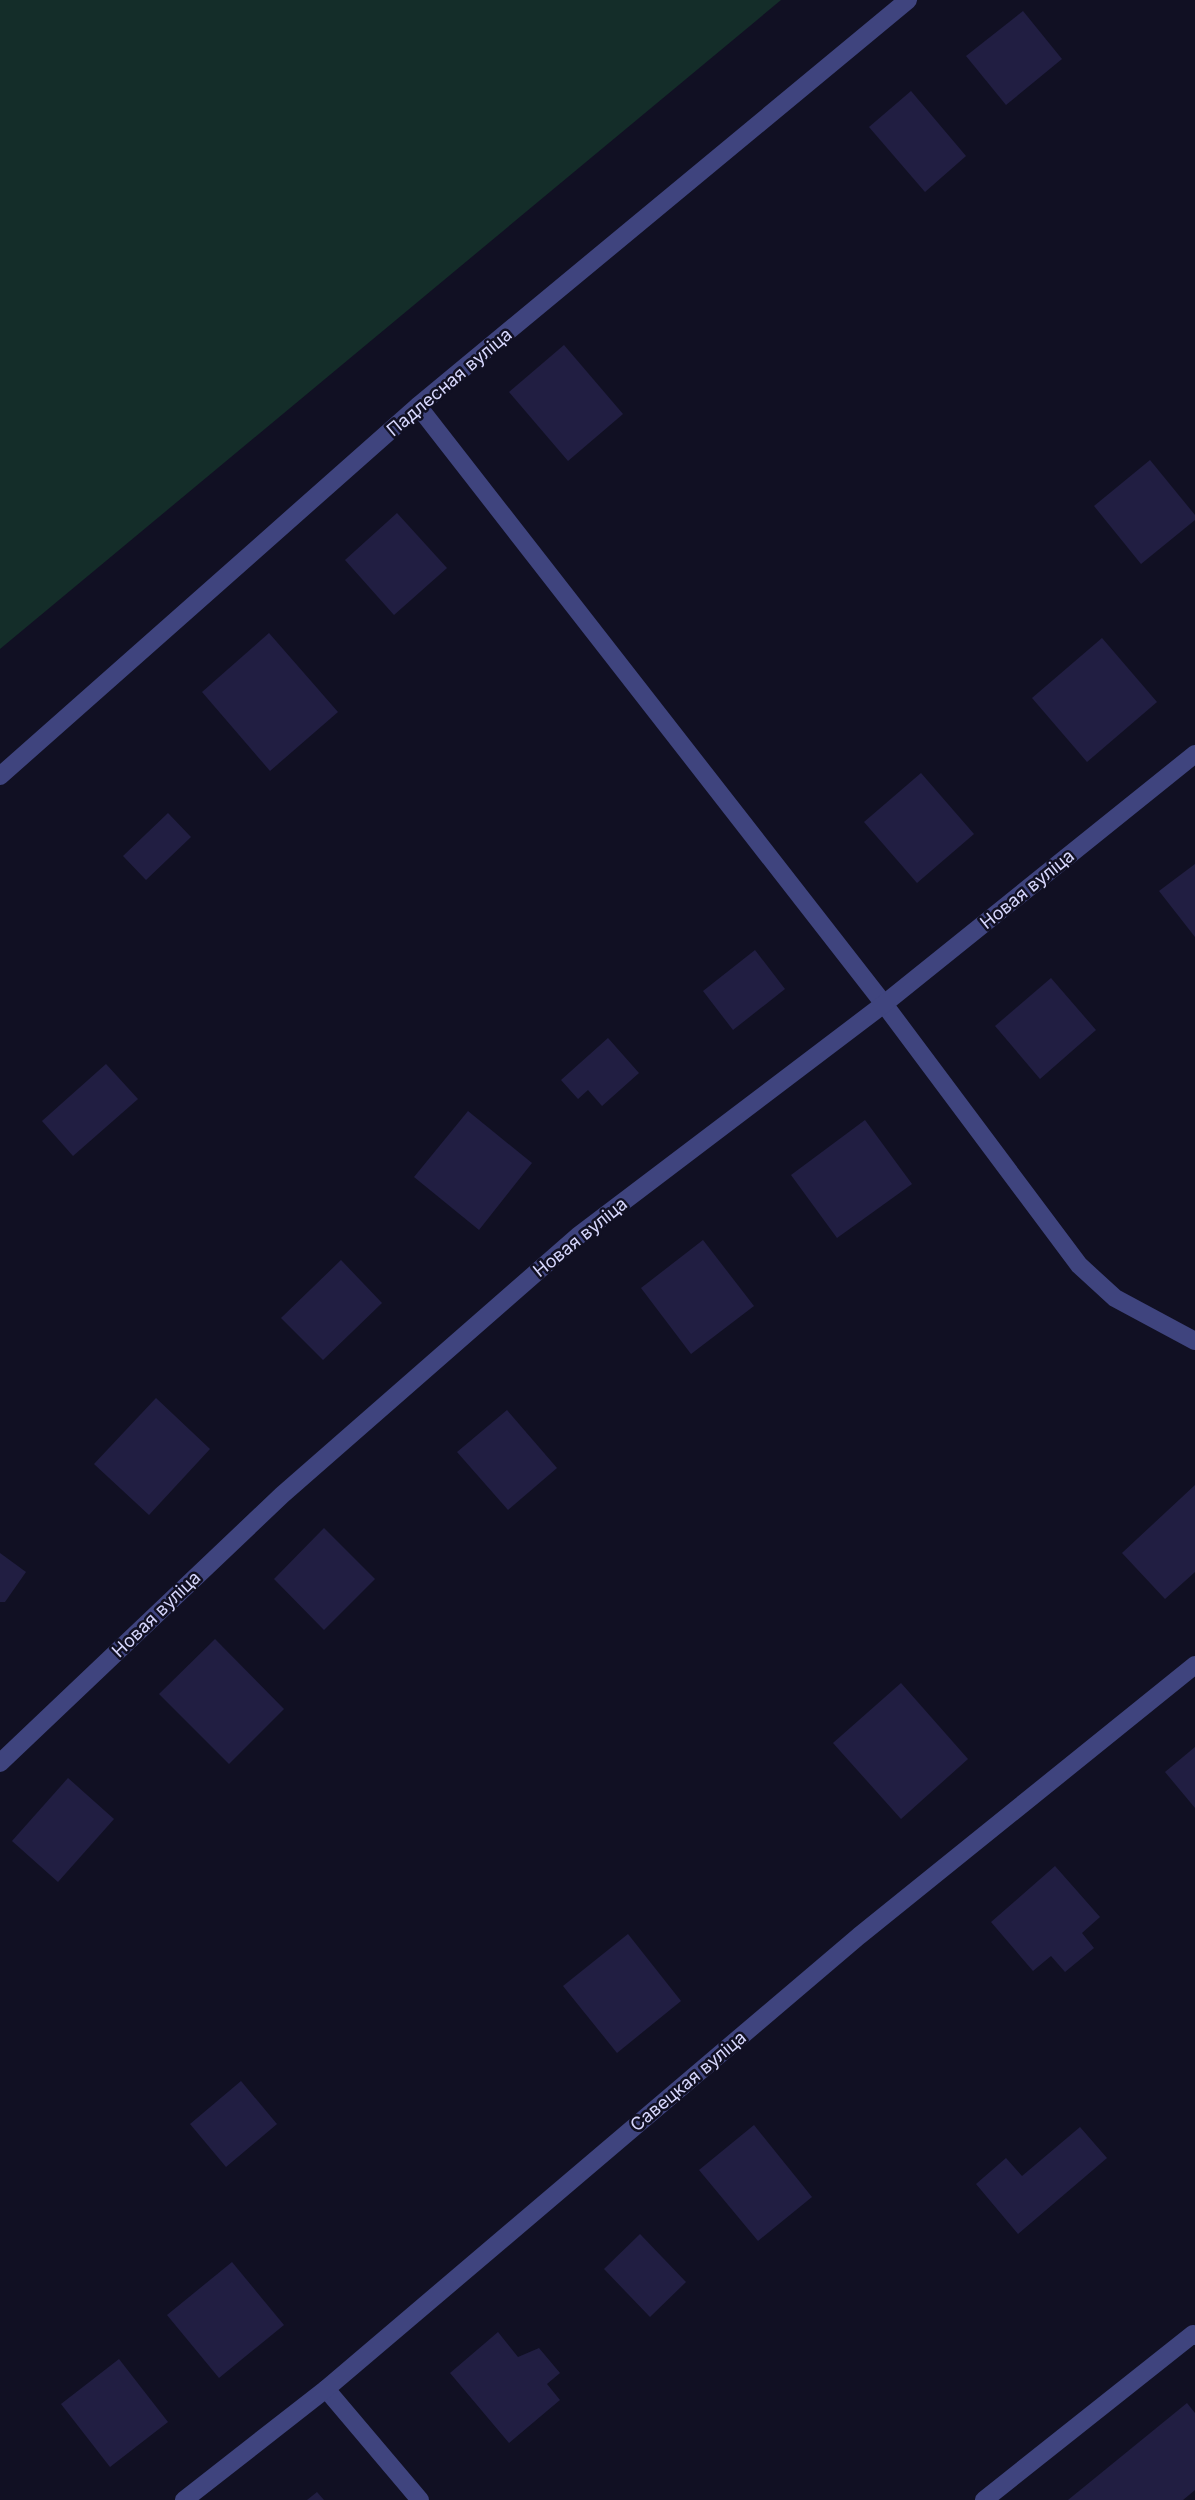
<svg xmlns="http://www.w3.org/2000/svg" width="1195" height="2500" font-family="Inter,sans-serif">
	<rect width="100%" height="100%" fill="#111023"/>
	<polygon fill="#142d29" points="0,0 781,0 0,649"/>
	<g fill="#211e42">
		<polygon points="1023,11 1062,59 1006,105 966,56"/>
		<polygon points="911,91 966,156 925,192 869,127"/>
		<polygon points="564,345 623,414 568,461 509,392"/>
		<polygon points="1150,460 1195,515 1195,520 1141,564 1094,506"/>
		<polygon points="397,513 447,568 394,615 345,560"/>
		<polygon points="269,633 338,712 270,771 202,692"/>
		<polygon points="1102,638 1157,702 1087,762 1032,698"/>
		<polygon points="921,773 974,834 917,883 864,822"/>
		<polygon points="168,813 191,837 146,880 123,856"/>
		<polygon points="1195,864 1195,937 1159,891"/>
		<polygon points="755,950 785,989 733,1030 703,991"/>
		<polygon points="1051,978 1096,1030 1040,1079 995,1026"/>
		<polygon points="608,1038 639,1073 602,1106 588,1090 578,1099 561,1080"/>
		<polygon points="106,1064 138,1099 73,1156 42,1121"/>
		<polygon points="468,1111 532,1163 479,1230 414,1177"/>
		<polygon points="865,1120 912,1184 837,1238 791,1175"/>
		<polygon points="703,1240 754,1306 691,1354 641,1288"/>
		<polygon points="341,1260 382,1303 323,1360 281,1318"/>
		<polygon points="156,1398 210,1449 149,1515 94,1464"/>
		<polygon points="507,1410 557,1468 508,1510 457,1452"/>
		<polygon points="1195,1485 1195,1572 1165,1599 1122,1553"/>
		<polygon points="324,1528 375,1579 324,1630 274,1579"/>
		<polygon points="0,1553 26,1572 5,1602 0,1602"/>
		<polygon points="215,1639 284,1709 229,1764 159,1694"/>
		<polygon points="901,1683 968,1759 901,1819 833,1743"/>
		<polygon points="1195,1747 1195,1808 1165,1772"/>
		<polygon points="68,1778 114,1819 58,1882 12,1841"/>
		<polygon points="1055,1866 1100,1917 1082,1933 1094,1948 1065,1972 1051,1956 1033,1971 991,1922"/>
		<polygon points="628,1934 681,2001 617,2053 563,1986"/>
		<polygon points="241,2081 277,2124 226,2167 190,2124"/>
		<polygon points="754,2125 812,2197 758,2241 699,2170"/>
		<polygon points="1080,2127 1107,2158 1018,2234 976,2184 1006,2158 1022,2176"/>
		<polygon points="640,2234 686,2282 650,2317 604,2269"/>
		<polygon points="232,2262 284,2325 219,2378 167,2315"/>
		<polygon points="498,2332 518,2357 539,2348 560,2373 547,2384 560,2400 509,2443 450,2373"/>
		<polygon points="119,2359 168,2422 110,2467 61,2404"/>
		<polygon points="1187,2403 1195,2413 1195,2490 1183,2500 1068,2500"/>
		<polygon points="317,2492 324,2500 307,2500"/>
	</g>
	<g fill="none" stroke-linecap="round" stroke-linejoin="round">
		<g stroke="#3f447e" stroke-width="18">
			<polyline points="418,406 884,1004 1079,1265 1115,1298 1195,1341"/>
			<polyline points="0,776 418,406 908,0"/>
			<polyline points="0,1763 282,1495 578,1236 884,1004 1195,754"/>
			<polyline points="326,2389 420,2500"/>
			<polyline points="184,2500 326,2389 859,1936 1195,1665"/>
			<polyline points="984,2500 1193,2334 1195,2336"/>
		</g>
	</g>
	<g text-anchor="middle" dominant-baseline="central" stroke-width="5" stroke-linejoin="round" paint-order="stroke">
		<g font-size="18" fill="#d6d6fc" stroke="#111023">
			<text transform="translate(449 382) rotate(-40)">Падлесная вуліца</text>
			<text transform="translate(1027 889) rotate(-39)">Новая вуліца</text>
			<text transform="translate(580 1237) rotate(-39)">Новая вуліца</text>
			<text transform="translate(156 1614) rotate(-44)">Новая вуліца</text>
			<text transform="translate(688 2081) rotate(-40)">Савецкая вуліца</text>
		</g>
	</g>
</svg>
